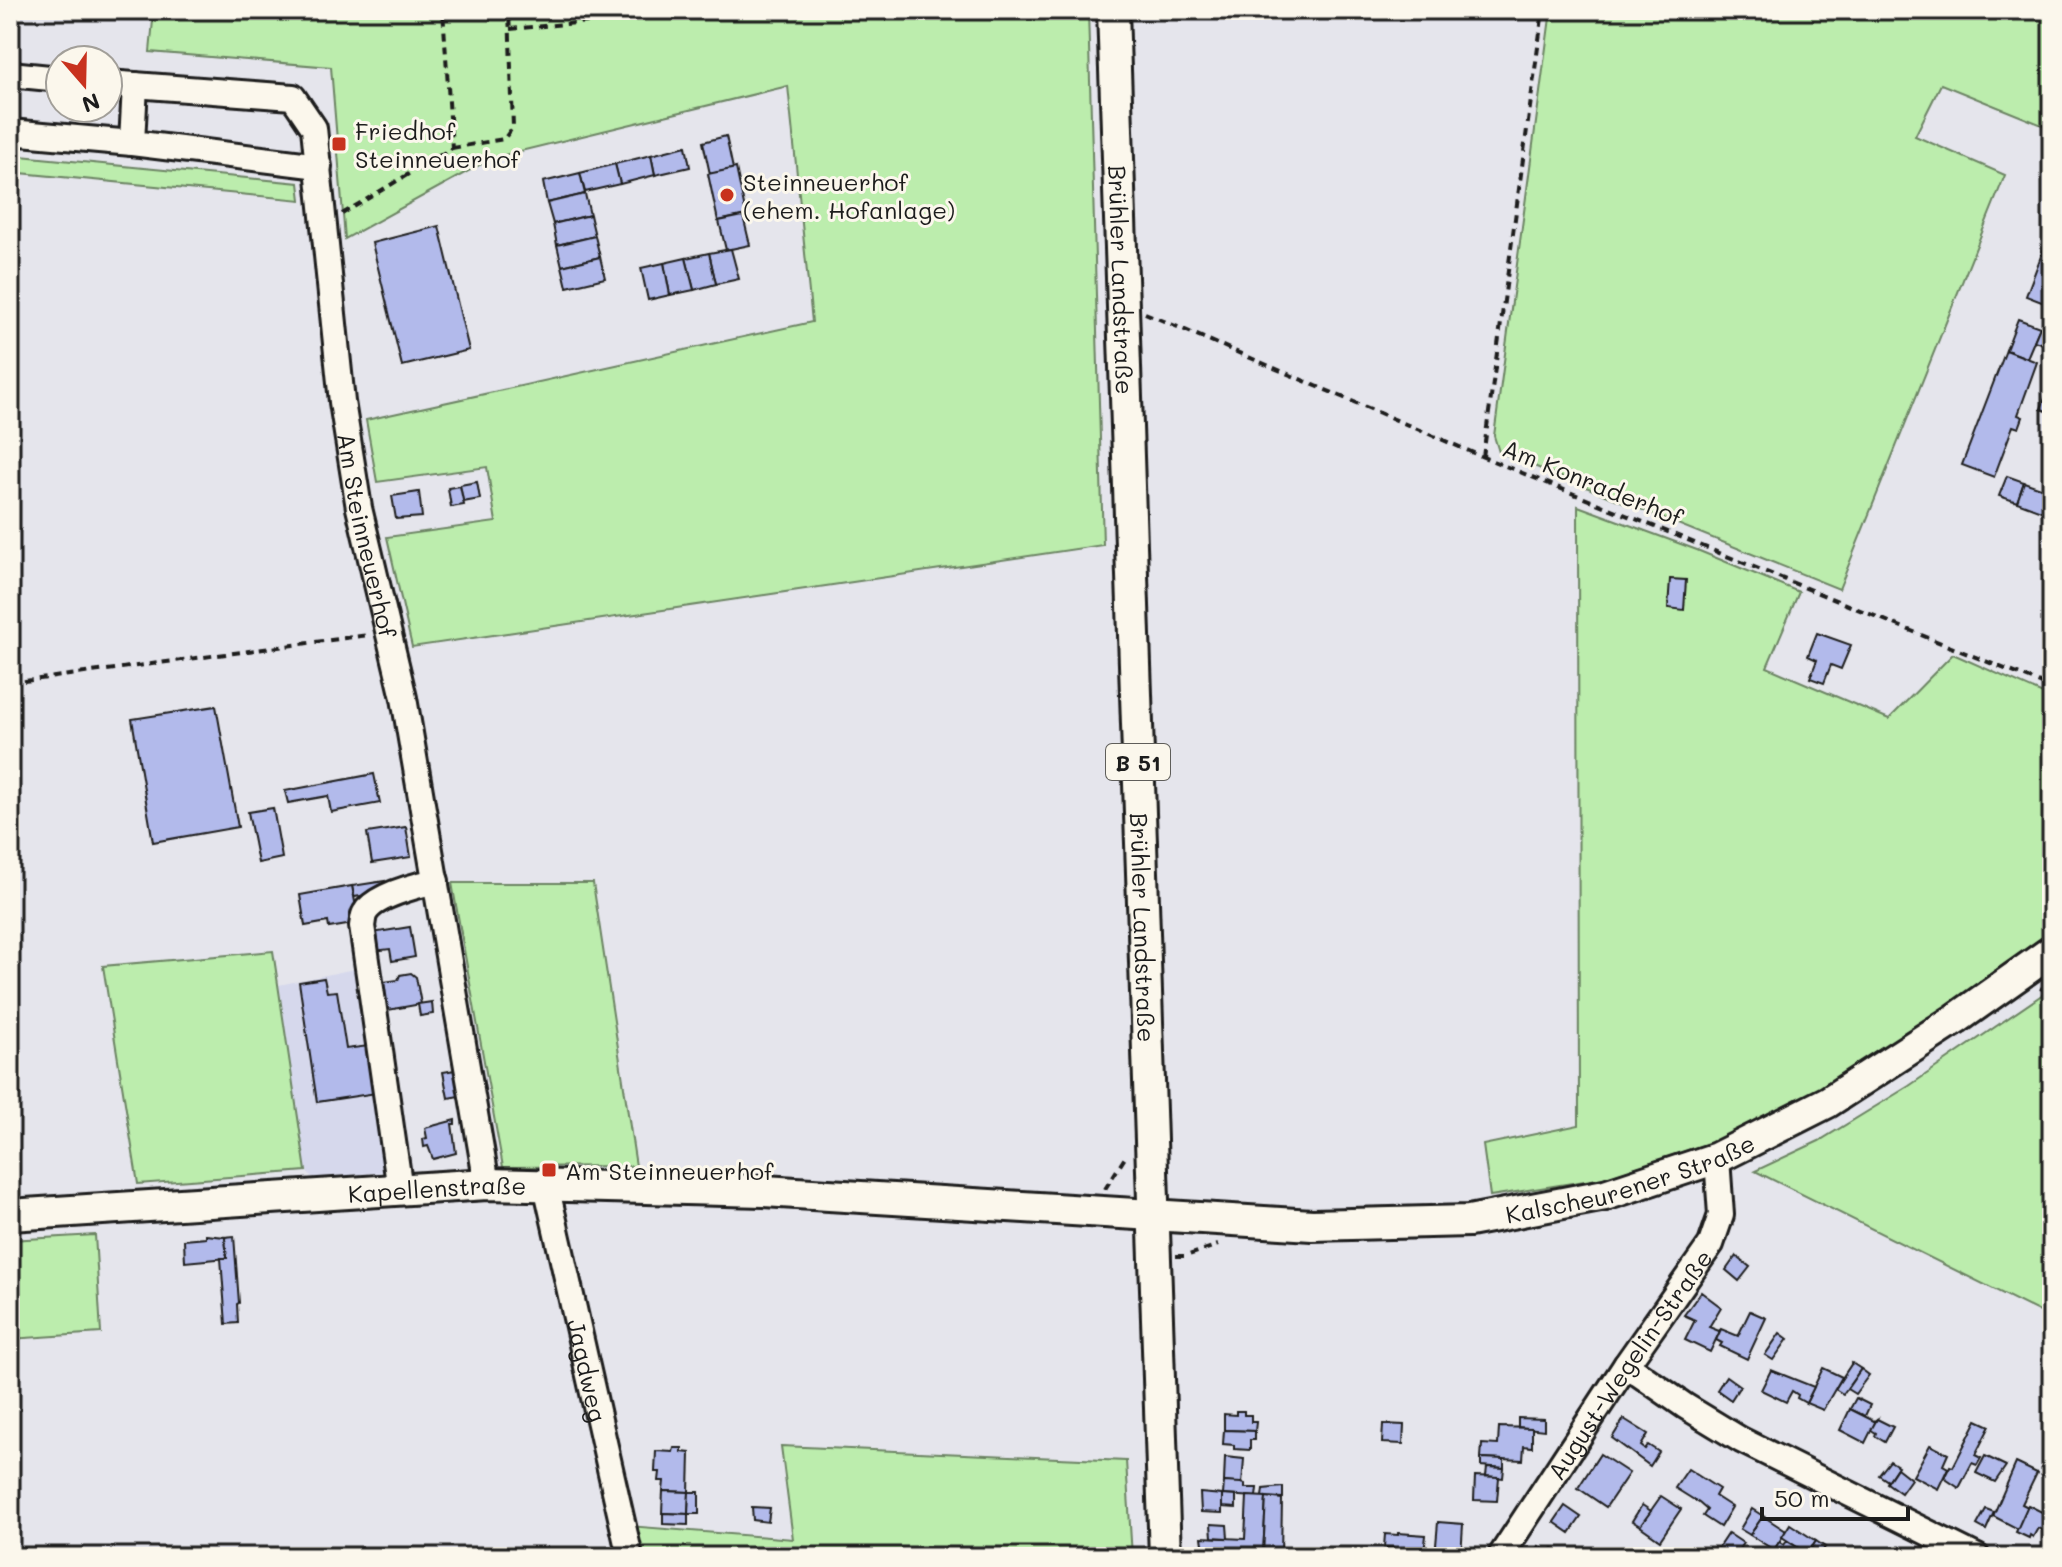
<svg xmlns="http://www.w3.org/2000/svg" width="2062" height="1567" font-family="Mali,sans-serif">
	<rect width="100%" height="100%" fill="#e5e5ec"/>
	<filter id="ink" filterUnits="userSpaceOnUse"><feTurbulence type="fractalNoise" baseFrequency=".0125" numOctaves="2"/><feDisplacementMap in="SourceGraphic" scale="16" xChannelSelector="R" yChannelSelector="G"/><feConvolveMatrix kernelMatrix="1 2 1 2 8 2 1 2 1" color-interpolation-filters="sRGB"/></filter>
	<g filter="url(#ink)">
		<polygon fill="#d6d8ec" points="373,965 408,1170 313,1178 306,1171 279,985"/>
		<g fill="#bcedad" stroke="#6c8464" stroke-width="2">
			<polygon points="154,10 1088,10 1103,545 412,647 387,537 496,522 487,467 377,482 366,420 812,322 788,86 492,158 345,239 331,67 150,52"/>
			<polygon points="1551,10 2041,10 2052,15 2052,129 1941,84 1915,136 2005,175 1839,589 1499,452 1494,436"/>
			<polygon points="10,155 299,183 301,200 10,172"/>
			<polygon points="1578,506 1697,550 1799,592 1767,667 1889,719 1953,654 2052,698 2052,934 1954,1004 1826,1086 1716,1141 1604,1178 1490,1196 1483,1145 1579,1125"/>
			<polygon points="452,883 593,883 636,1166 503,1167"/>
			<polygon points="273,951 306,1171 138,1184 103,966"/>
			<polygon points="2052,988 2052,1318 1755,1171 1819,1141 1909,1086"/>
			<polygon points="95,1235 101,1333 10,1339 10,1240"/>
			<polygon points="781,1446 1126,1461 1132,1557 637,1556 629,1526 793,1539"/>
		</g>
		<g fill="#b2baeb" stroke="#1c1c1c" stroke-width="2">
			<polygon points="726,136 733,169 710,174 703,142"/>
			<polygon points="686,146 690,167 655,175 651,155"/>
			<polygon points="651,155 655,175 620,184 615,164"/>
			<polygon points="615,164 620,184 585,192 580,173"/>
			<polygon points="736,168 746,215 718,221 708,174"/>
			<polygon points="580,173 585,194 547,203 543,182"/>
			<polygon points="585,194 590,215 553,224 547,203"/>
			<polygon points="590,215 595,236 557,245 553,224"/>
			<polygon points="743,216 750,245 726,250 719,221"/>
			<polygon points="439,226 469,350 402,366 372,243"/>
			<polygon points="2052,227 2052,306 2026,296"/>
			<polygon points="595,236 600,257 562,266 557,245"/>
			<polygon points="731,249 739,279 716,284 709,253"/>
			<polygon points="709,253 716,284 694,290 686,258"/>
			<polygon points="600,257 605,278 567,287 562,266"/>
			<polygon points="686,258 694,290 670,295 664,263"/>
			<polygon points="664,263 670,295 648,300 641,268"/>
			<polygon points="2018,319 2040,327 2027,358 2006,350"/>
			<polygon points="2040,327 2052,332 2052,347 2034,341"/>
			<polygon points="2006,350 2037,362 2018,415 2023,417 2019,428 2013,426 1994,477 1962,465"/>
			<polygon points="2052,379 2052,413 2041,409"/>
			<polygon points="2007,476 2024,482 2017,502 1999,496"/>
			<polygon points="477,482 480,499 463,502 460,485"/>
			<polygon points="2024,482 2052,492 2052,515 2017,502"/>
			<polygon points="460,486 464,505 451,507 448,488"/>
			<polygon points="419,492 422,517 396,519 392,496"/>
			<polygon points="1670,579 1686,580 1684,610 1668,608"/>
			<polygon points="1817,633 1851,645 1841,669 1831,665 1824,683 1810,678 1817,660 1808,656"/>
			<polygon points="216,706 238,827 153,842 132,719"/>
			<polygon points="374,774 380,803 331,812 328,796 288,803 285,791"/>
			<polygon points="273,808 282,858 258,863 248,812"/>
			<polygon points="406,827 411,857 372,863 367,833"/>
			<polygon points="385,881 387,892 354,897 352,886"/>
			<polygon points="352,886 359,923 329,928 328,922 305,926 300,895"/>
			<polygon points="410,927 415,957 392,961 390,949 374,951 372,933"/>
			<polygon points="411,973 416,977 421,1004 382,1011 379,992 385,991 383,982 398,980 400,975"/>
			<polygon points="324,978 327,992 337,991 346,1049 376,1045 383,1092 317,1102 299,982"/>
			<polygon points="432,1002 433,1014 420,1016 418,1004"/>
			<polygon points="455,1070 459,1096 448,1098 443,1072"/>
			<polygon points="455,1120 455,1124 452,1124 456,1153 433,1159 428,1146 424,1147 423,1139 427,1138 425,1128"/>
			<polygon points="206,1235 225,1237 227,1258 185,1262 184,1240 206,1238"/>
			<polygon points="234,1236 239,1303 237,1304 238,1323 226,1324 221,1258 227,1258 225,1237"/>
			<polygon points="1736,1256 1750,1267 1739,1281 1726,1270"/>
			<polygon points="1701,1292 1721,1307 1709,1327 1719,1331 1721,1329 1710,1352 1685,1340 1695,1320 1684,1315"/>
			<polygon points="1750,1311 1766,1318 1747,1359 1720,1346 1722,1343 1716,1340 1721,1329 1738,1336"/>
			<polygon points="1780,1333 1788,1339 1773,1360 1765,1355"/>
			<polygon points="1852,1363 1861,1369 1843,1394 1835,1389"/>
			<polygon points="1823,1368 1842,1377 1823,1410 1806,1403"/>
			<polygon points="1861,1369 1869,1375 1855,1394 1847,1389"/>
			<polygon points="1771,1370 1814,1387 1806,1403 1797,1398 1798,1395 1792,1391 1786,1402 1761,1390"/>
			<polygon points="1726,1376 1740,1386 1731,1400 1717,1390"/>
			<polygon points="1856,1398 1870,1405 1865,1416 1850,1409"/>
			<polygon points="1850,1409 1874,1421 1877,1419 1865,1443 1840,1430"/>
			<polygon points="1236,1411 1244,1411 1244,1415 1251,1415 1251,1422 1256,1422 1255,1431 1224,1430 1224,1414 1236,1415"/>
			<polygon points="1518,1418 1544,1419 1544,1430 1518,1427"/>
			<polygon points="1624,1419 1648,1434 1641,1446 1645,1449 1648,1445 1659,1452 1650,1466 1612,1438"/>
			<polygon points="1877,1419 1893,1427 1885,1442 1875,1436 1876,1433 1871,1430"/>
			<polygon points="1977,1420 1990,1426 1975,1455 1981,1458 1977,1465 1972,1463 1959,1488 1944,1478 1950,1466 1953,1467"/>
			<polygon points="1383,1424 1404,1425 1403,1444 1382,1443"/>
			<polygon points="1499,1427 1532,1428 1532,1447 1524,1446 1523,1460 1481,1458 1482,1444 1498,1445"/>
			<polygon points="1224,1430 1255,1431 1255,1440 1250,1440 1250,1450 1234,1449 1234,1445 1223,1444"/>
			<polygon points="1930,1445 1948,1454 1943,1465 1948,1468 1938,1489 1913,1476"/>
			<polygon points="674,1448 682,1448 682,1452 690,1453 689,1492 663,1491 664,1481 659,1481 660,1472 655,1472 656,1451 673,1452"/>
			<polygon points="1600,1454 1629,1473 1606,1507 1578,1488"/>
			<polygon points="1985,1456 2006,1466 1995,1482 1976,1473"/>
			<polygon points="1225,1457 1244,1459 1242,1484 1224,1482"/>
			<polygon points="1481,1458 1504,1459 1504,1468 1481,1466"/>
			<polygon points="1890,1461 1898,1466 1888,1481 1879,1475"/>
			<polygon points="2016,1463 2037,1473 2022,1504 2028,1507 2018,1529 1993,1516"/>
			<polygon points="1487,1467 1504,1468 1503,1478 1486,1476"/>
			<polygon points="1897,1468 1911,1479 1901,1493 1887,1483"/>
			<polygon points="1688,1469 1719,1489 1715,1496 1732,1507 1720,1527 1703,1516 1707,1510 1699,1503 1675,1488"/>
			<polygon points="1475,1476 1499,1477 1497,1501 1474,1500"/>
			<polygon points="1224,1482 1241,1483 1245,1484 1245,1488 1257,1488 1256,1497 1223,1495"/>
			<polygon points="1283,1487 1283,1498 1262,1497 1263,1489"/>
			<polygon points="663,1491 689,1492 688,1514 662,1513"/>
			<polygon points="689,1492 699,1492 699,1514 688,1514"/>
			<polygon points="1200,1493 1222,1495 1222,1513 1201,1512"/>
			<polygon points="1222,1495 1236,1496 1236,1508 1222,1507"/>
			<polygon points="1247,1496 1266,1497 1263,1555 1204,1551 1202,1537 1245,1539"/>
			<polygon points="1661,1496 1681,1509 1660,1540 1640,1526"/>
			<polygon points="1266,1497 1282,1499 1281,1556 1263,1555"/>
			<polygon points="1642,1505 1651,1511 1640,1526 1632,1521"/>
			<polygon points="2028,1505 2052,1517 2052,1526 2048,1533 2038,1528 2033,1537 2030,1535 2029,1538 2016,1532"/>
			<polygon points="1565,1506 1581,1517 1570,1533 1554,1522"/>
			<polygon points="752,1507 770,1508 768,1522 753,1520"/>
			<polygon points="1752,1509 1763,1516 1750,1535 1740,1529"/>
			<polygon points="1986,1509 1994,1512 1986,1530 1977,1525"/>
			<polygon points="663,1513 688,1514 688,1525 663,1524"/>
			<polygon points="1763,1516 1786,1531 1774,1550 1750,1535"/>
			<polygon points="1438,1522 1463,1524 1461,1557 1435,1557"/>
			<polygon points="1211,1524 1227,1525 1228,1538 1212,1537"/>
			<polygon points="1790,1524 1816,1541 1808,1554 1782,1537"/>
			<polygon points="1398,1533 1426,1535 1424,1553 1436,1554 1435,1557 1392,1557 1393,1548 1384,1547 1385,1534 1398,1535"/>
			<polygon points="1728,1533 1743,1543 1734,1557 1712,1557"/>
			<polygon points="1787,1541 1808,1554 1806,1557 1782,1557 1773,1552 1779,1542 1784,1545"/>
			<polygon points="1816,1541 1825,1547 1819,1557 1806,1557"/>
			<polygon points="1539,1546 1549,1552 1553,1548 1561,1553 1560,1556 1533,1557"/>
		</g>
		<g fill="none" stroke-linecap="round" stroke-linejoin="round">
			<g stroke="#1c1c1c" stroke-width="30">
				<g id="minor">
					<polyline points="10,74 60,79"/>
					<path id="s1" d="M 108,83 L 293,97 L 314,128 L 342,402 L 359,508 L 404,698 L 487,1184"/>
					<polyline points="135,85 132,143 319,166"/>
					<polyline points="10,132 132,143"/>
					<path id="s2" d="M 546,1185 L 630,1557"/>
					<path d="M 400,1190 L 362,926 C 363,921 363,916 365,913 C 374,896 418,885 436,881"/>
					<polyline points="1626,1365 1685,1406 1741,1440 1977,1557"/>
					<path id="s3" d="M 1500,1557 L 1626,1365 L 1711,1244 L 1721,1215 L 1717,1158"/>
				</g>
			</g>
			<g stroke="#1c1c1c" stroke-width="36">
				<g id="major">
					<path id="s4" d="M 1113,10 L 1165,1557"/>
					<path id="s5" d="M 10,1215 L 487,1184 L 764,1191 L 1312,1225 L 1469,1221 L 1605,1195 L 1717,1158 L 1828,1102 L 1956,1019 L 2052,951"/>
				</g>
			</g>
			<g stroke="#1c1c1c" stroke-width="4" stroke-dasharray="8 6" stroke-linecap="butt">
				<polyline points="510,29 722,10"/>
				<polyline points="452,148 504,139 513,127 509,10"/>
				<polyline points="342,214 452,148 443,10"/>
				<polyline points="1145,313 1483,457 2052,688"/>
				<polyline points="1483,457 1543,10"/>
				<polyline points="10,683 368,635"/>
				<polyline points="2040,988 2052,993"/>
				<polyline points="1105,1189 1126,1156"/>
				<polyline points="1176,1256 1186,1256 1218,1245"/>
			</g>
			<use href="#minor" stroke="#fbf7ec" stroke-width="24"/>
			<use href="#major" stroke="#fbf7ec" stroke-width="30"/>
		</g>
	</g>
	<g fill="#c8321e" stroke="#fbf7ec" stroke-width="3">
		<rect x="331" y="136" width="16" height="16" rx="4"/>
		<circle cx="727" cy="195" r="8"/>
		<rect x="541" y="1162" width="16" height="16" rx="4"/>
	</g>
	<g text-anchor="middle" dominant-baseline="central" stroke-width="6" stroke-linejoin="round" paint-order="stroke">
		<rect fill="#fbf7ec" stroke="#5f5e5a" stroke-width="2" x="1106" y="744" width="64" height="36" rx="6"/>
		<g font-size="22" font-weight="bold" fill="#1c1c1c">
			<text x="1138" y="762">B 51</text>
		</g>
		<g font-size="24" fill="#1c1c1c" stroke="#fbf7ec" text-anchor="start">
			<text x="355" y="130">Friedhof<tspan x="355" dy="28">Steinneuerhof</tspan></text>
			<text x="743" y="181">Steinneuerhof<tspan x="743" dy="28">(ehem. Hofanlage)</tspan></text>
			<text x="565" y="1170">Am Steinneuerhof</text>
		</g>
		<g font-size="24" fill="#1c1c1c" stroke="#fbf7ec">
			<text stroke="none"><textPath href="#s4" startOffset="270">Brühler Landstraße</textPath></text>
			<text transform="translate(1593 482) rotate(22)">Am Konraderhof</text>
			<text stroke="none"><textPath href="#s1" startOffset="634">Am Steinneuerhof</textPath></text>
			<text stroke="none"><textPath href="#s4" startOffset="918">Brühler Landstraße</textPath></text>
			<text stroke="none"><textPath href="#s5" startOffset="1628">Kalscheurener Straße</textPath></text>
			<text stroke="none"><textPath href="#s5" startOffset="428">Kapellenstraße</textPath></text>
			<text stroke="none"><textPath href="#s3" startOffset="232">August-Wegelin-Straße</textPath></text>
			<text stroke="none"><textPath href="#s2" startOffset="190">Jagdweg</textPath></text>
		</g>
	</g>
	<rect width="2062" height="1567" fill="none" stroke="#fbf7ec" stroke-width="40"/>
	<rect x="20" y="20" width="2022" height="1527" fill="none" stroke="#1c1c1c" stroke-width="3" filter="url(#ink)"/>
	<g transform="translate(84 84) rotate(160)"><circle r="38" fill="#fbf7ec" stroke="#a29f99" stroke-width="2"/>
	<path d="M0-6L14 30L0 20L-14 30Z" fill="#c8321e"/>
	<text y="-12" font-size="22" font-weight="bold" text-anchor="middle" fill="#1c1c1c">N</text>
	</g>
	<path d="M1762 1507v12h146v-12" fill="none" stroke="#1c1c1c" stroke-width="4"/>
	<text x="1774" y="1507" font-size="24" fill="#1c1c1c" stroke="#fbf7ec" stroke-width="6" paint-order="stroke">50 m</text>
</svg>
